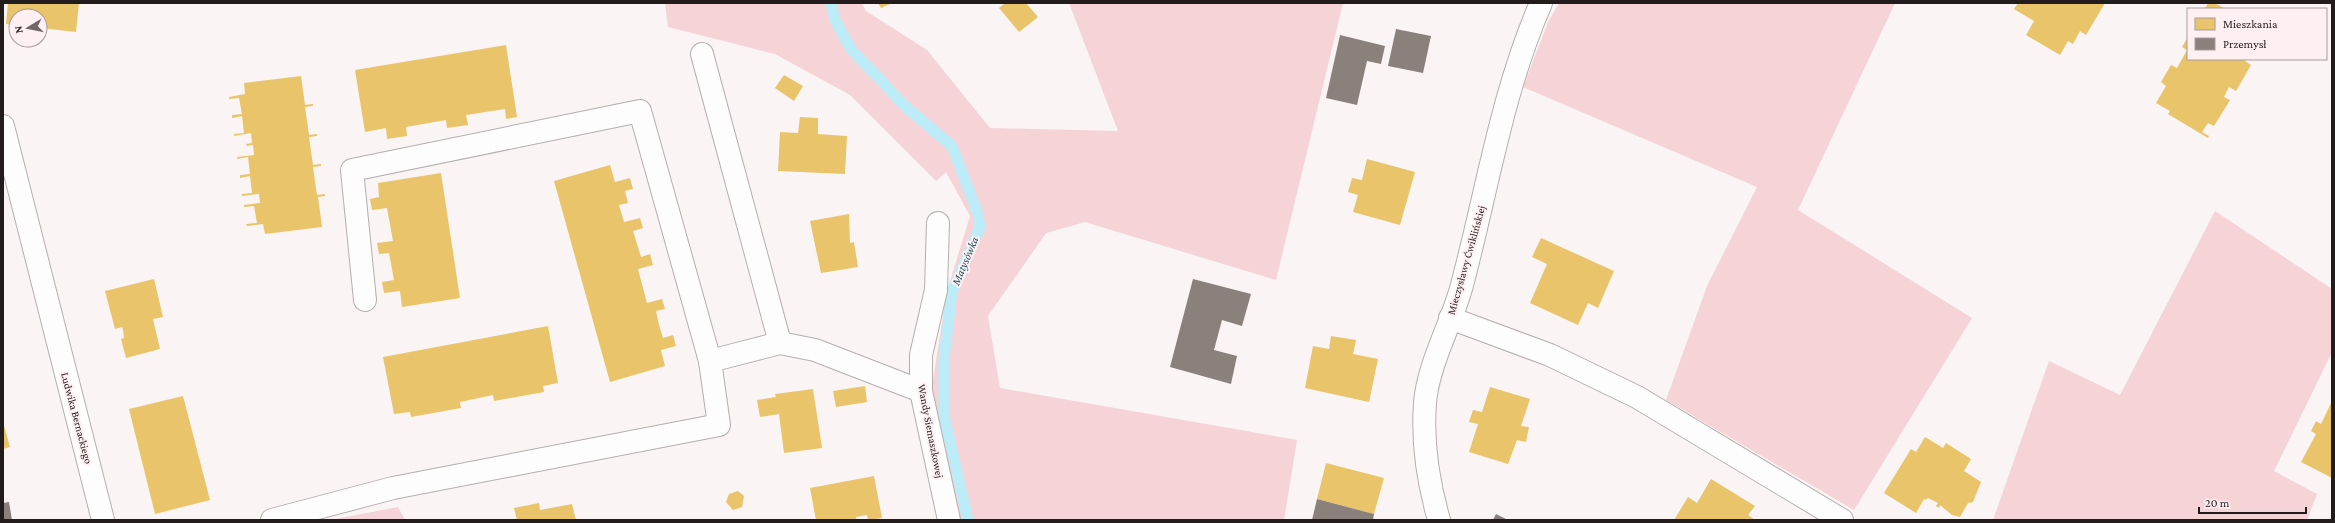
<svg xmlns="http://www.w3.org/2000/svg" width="2335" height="523" font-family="'Crimson Pro',serif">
	<rect width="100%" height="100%" fill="#faf4f4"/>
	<g fill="#f5d3d7">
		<polygon points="665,3 862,3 866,11 927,50 990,128 1118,131 1069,3 1343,3 1276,280 1085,222 1046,233 988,316 1000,388 1297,440 1284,520 961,520 931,392 947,291 970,216 946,172 936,181 850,95 775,54 668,27"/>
		<polygon points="1559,3 1895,3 1798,210 1972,318 1854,510 1666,400 1707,286 1757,187 1523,87 1548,22"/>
		<polygon points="2215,211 2332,289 2332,352 2274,471 2317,494 2307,520 1993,520 2049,361 2120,395"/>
		<polygon points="398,507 405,520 330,520"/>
	</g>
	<g fill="#e9c46a">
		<polygon points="8,3 79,3 76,32 40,28 40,16 16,16 16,25 6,24"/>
		<polygon points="878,3 892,3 881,8"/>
		<polygon points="1005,3 1026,3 1038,17 1019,32 999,8"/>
		<polygon points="2018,3 2105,3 2086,35 2080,31 2073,44 2068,41 2060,55 2026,35 2034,21 2014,9"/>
		<polygon points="2208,3 2215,3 2225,9 2205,9"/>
		<polygon points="2188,37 2188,59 2246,59 2245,61 2251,65 2236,91 2229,87 2224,97 2230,100 2214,126 2208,123 2202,132 2209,136 2208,138 2168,114 2170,111 2156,103 2166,86 2161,82 2171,65 2177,68 2187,50 2182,47"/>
		<polygon points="506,45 517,117 506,119 505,109 466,115 468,125 447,128 446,120 406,127 407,136 387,139 386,128 365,132 355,70"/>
		<polygon points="784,75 803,86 794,101 775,88"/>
		<polygon points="301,76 305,105 313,104 313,106 305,107 309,135 317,134 317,136 309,137 313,165 321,164 321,166 313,167 317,195 325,194 325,196 318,197 322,227 265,234 263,224 247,226 246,224 257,223 254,206 244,207 244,205 260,203 259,194 242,196 242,194 252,193 250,176 240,178 240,175 250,174 248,157 237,159 237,157 254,155 253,145 247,146 246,144 252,143 251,133 234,136 234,134 244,133 242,116 232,118 232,115 242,114 239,98 229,99 229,97 245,94 244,83"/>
		<polygon points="800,117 818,118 818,134 847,136 845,174 778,171 780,132 798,133"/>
		<polygon points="1367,159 1415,172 1400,225 1353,212 1358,195 1348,192 1352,178 1362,180"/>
		<polygon points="610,165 615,182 630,178 633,189 625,191 628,203 619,205 624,222 640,218 643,228 633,231 641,257 650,254 653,265 638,269 647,303 662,299 665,309 656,311 659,325 663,338 673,335 676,346 661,350 665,366 610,382 554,181"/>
		<polygon points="441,173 460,298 402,307 400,291 384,293 382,282 394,280 389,253 379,254 377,243 393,241 387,208 372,210 370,199 379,197 378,183"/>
		<polygon points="849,214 850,243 854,242 858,267 821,273 810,221"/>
		<polygon points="1541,238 1614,271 1598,308 1588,303 1578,325 1530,303 1547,264 1532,257"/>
		<polygon points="154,279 163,317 153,319 160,349 126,358 121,339 124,338 123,330 122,327 115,329 105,291"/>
		<polygon points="548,326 558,383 543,386 544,392 494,401 493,395 460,402 461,408 411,417 410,412 394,414 383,357"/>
		<polygon points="1331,336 1356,340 1353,354 1378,359 1369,402 1305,388 1313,346 1329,349"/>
		<polygon points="865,386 867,402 836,407 833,391"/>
		<polygon points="1490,387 1530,399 1521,426 1529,427 1526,442 1517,440 1508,464 1469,452 1478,424 1469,422 1473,410 1482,412"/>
		<polygon points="813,389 822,448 784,453 779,414 760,417 757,400 776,397 775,394"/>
		<polygon points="183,396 210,500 155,514 129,409"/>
		<polygon points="2332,401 2332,478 2301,462 2316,434 2311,431 2316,421 2321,424"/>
		<polygon points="3,422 10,447 3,449"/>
		<polygon points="1925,437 1943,448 1946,443 1971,459 1964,471 1981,482 1973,502 1968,503 1960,517 1952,515 1940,505 1939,508 1936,506 1938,503 1928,498 1926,500 1924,499 1916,513 1884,493 1911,449 1916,452"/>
		<polygon points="1326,463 1384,478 1374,514 1317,499"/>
		<polygon points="874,476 882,518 868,520 867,515 856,517 856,520 816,520 810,488"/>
		<polygon points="1711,479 1755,506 1748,515 1755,520 1674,520 1688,497 1697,503"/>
		<polygon points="738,491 744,496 742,507 733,510 726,502 729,494"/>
		<polygon points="539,503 540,510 572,504 576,520 517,520 514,508"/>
	</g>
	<g fill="#8a817c">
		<polygon points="1396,29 1431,36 1423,73 1388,66"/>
		<polygon points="1340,35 1385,46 1381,64 1367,61 1357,105 1326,98"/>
		<polygon points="1193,279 1251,294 1242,326 1222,320 1214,350 1237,356 1231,384 1170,367"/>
		<polygon points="1317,499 1374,514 1373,520 1312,520"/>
		<polygon points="9,502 12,520 3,520 3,503"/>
		<polygon points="1496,514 1508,520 1493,520"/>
	</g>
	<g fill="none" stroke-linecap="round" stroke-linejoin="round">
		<polyline stroke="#bbecf8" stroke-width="11" points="831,3 835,20 851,49 906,107 952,146 978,214 980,227 952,292 944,358 944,415 968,520"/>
		<g stroke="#b4aeaf" stroke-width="24">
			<g id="minor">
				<polyline points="702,54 780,343"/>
				<polyline points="3,126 103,520"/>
				<polyline points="938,223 936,290 921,355 921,391 949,520"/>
				<polyline points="1450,318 1550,355 1637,397 1842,520"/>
				<polyline points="710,361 780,343 815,350 921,391"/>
				<polyline points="272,520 393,488 719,425 710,361 640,111 352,170 365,300"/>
				<path d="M 1439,520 C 1428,482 1422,443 1425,403 C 1428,364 1452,323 1462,285 C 1487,191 1502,92 1541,3"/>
			</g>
		</g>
		<use href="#minor" stroke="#fefdfd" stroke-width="22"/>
	</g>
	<g text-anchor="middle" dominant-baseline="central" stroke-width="4" stroke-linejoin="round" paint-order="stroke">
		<g font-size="11" fill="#221c1d" stroke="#fef0f2">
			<text transform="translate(1466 260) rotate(-74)">Mieczysławy Ćwiklińskiej</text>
			<text transform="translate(77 418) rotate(75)">Ludwika Bernackiego</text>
			<text transform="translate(931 431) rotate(79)">Wandy Siemaszkowej</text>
		</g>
		<g font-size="12" font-style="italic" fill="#1e5a66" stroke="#fef0f2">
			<text transform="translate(965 261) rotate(-67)">Matysówka</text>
		</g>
	</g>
	<rect width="2335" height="523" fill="none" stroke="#221c1d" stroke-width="8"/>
	<rect x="2187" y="8" width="140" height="52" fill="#fef0f2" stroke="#a69b9d"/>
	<rect x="2195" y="18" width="20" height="12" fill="#e9c46a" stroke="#a69b9d"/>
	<text x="2223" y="28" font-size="12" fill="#221c1d">Mieszkania</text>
	<rect x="2195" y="38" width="20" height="12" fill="#8a817c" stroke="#a69b9d"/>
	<text x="2223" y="48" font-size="12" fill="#221c1d">Przemysł</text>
	<g transform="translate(28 28) rotate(260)"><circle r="19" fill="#fef0f2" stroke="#a69b9d"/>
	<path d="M0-3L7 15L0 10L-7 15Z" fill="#6e6868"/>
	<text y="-6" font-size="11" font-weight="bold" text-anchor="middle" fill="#221c1d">N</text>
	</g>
	<path d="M2199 507v6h107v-6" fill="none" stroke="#221c1d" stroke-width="2"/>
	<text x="2205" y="507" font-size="12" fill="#221c1d" stroke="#fef0f2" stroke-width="3" paint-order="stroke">20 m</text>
</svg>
